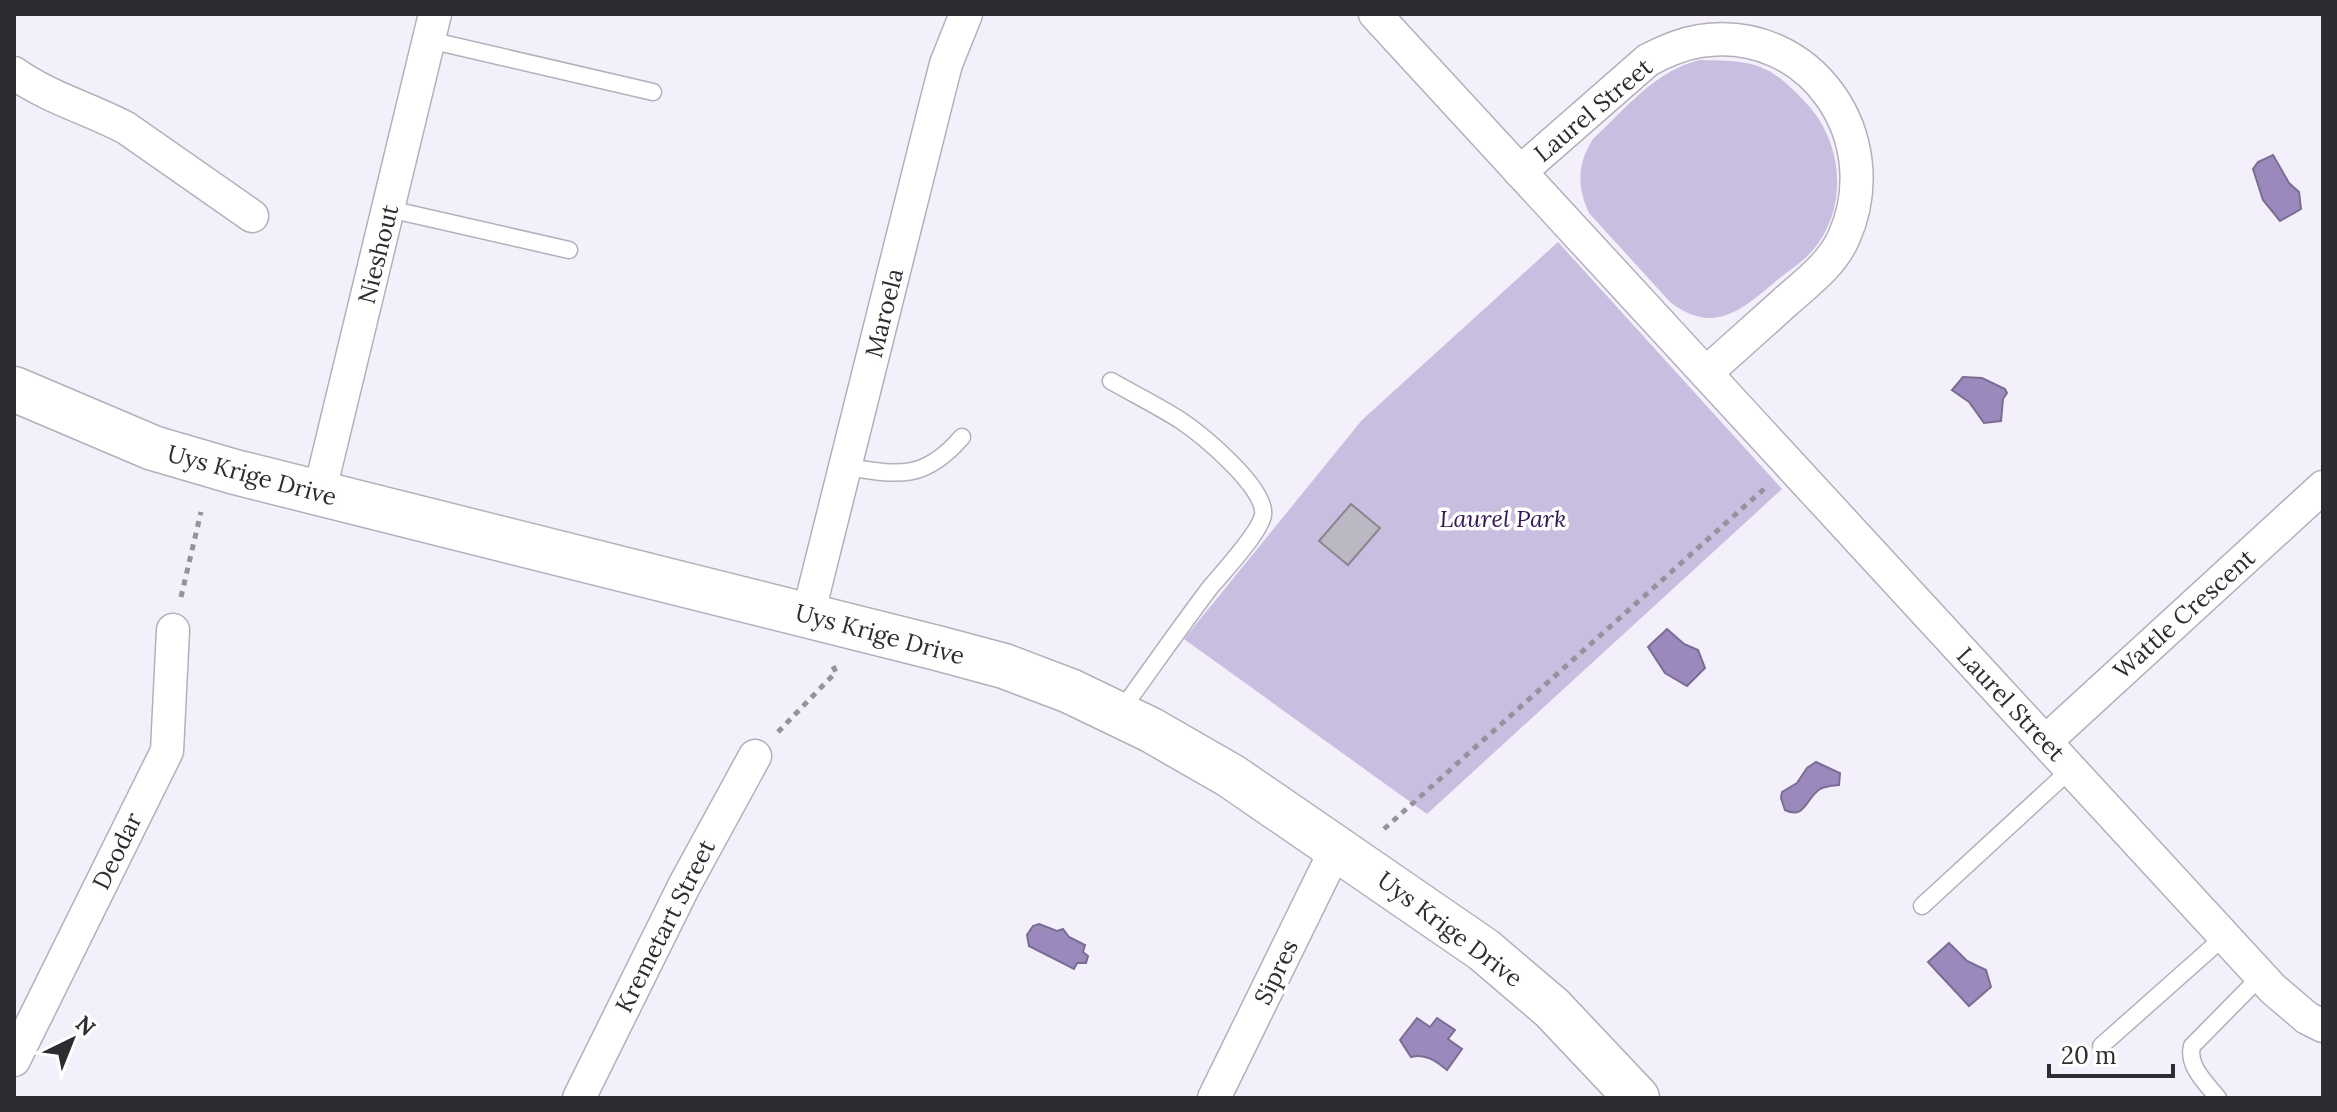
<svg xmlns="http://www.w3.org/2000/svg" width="2337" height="1112" font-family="Lora,serif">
	<rect width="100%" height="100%" fill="#f3effb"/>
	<g fill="#c8bedf">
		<path d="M 1700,60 C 1756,61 1769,63 1807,104 C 1843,143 1849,207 1813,250 C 1803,262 1788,271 1776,281 C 1741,311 1713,335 1670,302 L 1589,213 C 1577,187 1577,164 1593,139 C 1625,109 1656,70 1700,60 Z"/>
		<polygon points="1558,242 1782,489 1427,814 1184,639 1362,420"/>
	</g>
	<g fill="#9b89bd" stroke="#7a6d93" stroke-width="2">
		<polygon points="2273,155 2289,183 2299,192 2301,209 2280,221 2263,200 2253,169 2258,162"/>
		<polygon points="1963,377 1982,378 2005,389 2007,393 2003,399 2001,421 1984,423 1969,402 1952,390"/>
		<polygon points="1667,629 1684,644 1698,650 1705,668 1687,686 1665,673 1648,647"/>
		<path d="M 1816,762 L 1840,773 L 1839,785 C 1832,786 1826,786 1820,789 C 1806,798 1805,820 1785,810 L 1781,798 L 1782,792 L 1797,783 L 1807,768 Z"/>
		<polygon points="1039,924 1057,931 1063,929 1069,937 1085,945 1083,952 1088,956 1086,963 1077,963 1074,969 1029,946 1027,935 1033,926"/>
		<polygon points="1949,943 1967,961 1986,970 1991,987 1969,1006 1928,962"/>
		<path d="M 1417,1018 L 1430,1027 L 1437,1018 L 1455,1030 L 1448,1039 L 1462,1049 L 1447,1070 C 1436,1061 1425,1053 1411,1057 L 1400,1040 Z"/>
	</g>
	<polygon fill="#bbb8c3" stroke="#898690" stroke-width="2" points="1351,504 1380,528 1348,565 1319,541"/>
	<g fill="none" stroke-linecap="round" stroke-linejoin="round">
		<g stroke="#b4b0bb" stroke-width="19">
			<g id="lane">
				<polyline points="429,40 653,92"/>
				<polyline points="389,209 569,250"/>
				<path d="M 1111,381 C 1134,394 1158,406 1180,420 C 1201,434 1267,488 1263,515 C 1260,533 1222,573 1209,589 C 1178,630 1149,672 1119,713"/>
				<path d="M 846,467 C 899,475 924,481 962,437"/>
				<polyline points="1922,906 2071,769"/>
				<polyline points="2101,1046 2225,936"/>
				<path d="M 2218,1098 C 2206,1083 2187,1066 2192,1046 L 2261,976"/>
			</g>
		</g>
		<g stroke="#b4b0bb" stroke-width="35">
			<g id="street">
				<polyline points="1375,14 2273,989 2307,1018 2323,1026"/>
				<path d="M 14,73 C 49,98 88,108 126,128 L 252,216"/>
				<path d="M 1520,172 L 1648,60 C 1665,51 1681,44 1700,41 C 1811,24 1888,138 1844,237 C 1832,265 1805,284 1783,304 C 1757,327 1732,350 1706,373"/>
				<polyline points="319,494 435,14"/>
				<polyline points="808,615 937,99 946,64 966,14"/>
				<polyline points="2046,741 2323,487"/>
				<polyline points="14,1060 167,751 173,630"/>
				<polyline points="579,1098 684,886 755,756"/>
				<polyline points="1214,1098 1337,847"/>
			</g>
		</g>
		<g stroke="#b4b0bb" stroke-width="47">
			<polyline id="secondary" points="14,389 153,448 235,472 937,648 1004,666 1070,691 1151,730 1231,776 1484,950 1552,1008 1637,1098"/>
		</g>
		<g stroke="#94929a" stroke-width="5" stroke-dasharray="6 6" stroke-linecap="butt">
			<polyline points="181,597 201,512"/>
			<polyline points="778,732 836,672 833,666"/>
			<polyline points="1384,829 1764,489"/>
		</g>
		<use href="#lane" stroke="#fff" stroke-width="16"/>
		<use href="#street" stroke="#fff" stroke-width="32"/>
		<use href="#secondary" stroke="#fff" stroke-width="44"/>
	</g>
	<g text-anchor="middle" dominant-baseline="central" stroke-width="7" stroke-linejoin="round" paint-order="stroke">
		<g font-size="24" fill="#2d2c30" stroke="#fefefe">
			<text transform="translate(1593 110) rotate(-40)">Laurel Street</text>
			<text transform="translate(378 254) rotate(-76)">Nieshout</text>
			<text transform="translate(884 313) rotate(-76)">Maroela</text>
			<text transform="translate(252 475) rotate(15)">Uys Krige Drive</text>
			<text transform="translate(2184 614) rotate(-42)">Wattle Crescent</text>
			<text transform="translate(880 634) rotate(15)">Uys Krige Drive</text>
			<text transform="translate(2011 704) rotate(47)">Laurel Street</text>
			<text transform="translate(117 851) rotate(-64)">Deodar</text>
			<text transform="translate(665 926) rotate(-63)">Kremetart Street</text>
			<text transform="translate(1450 929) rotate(37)">Uys Krige Drive</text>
			<text transform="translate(1276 972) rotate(-64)">Sipres</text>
		</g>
		<g font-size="24" font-style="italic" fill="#341857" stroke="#fefefe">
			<text x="1503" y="518">Laurel Park</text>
		</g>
	</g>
	<rect width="2337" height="1112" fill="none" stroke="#2d2c30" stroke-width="32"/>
	<g transform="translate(72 1040) rotate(43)" stroke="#fefefe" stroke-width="6" paint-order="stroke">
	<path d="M0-6L14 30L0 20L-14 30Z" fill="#2d2c30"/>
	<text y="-12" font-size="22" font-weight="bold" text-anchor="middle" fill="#2d2c30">N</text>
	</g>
	<path d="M2049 1064v12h124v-12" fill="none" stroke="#2d2c30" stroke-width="4"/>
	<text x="2061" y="1064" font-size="24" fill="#2d2c30" stroke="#fefefe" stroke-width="6" paint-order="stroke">20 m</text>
</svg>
